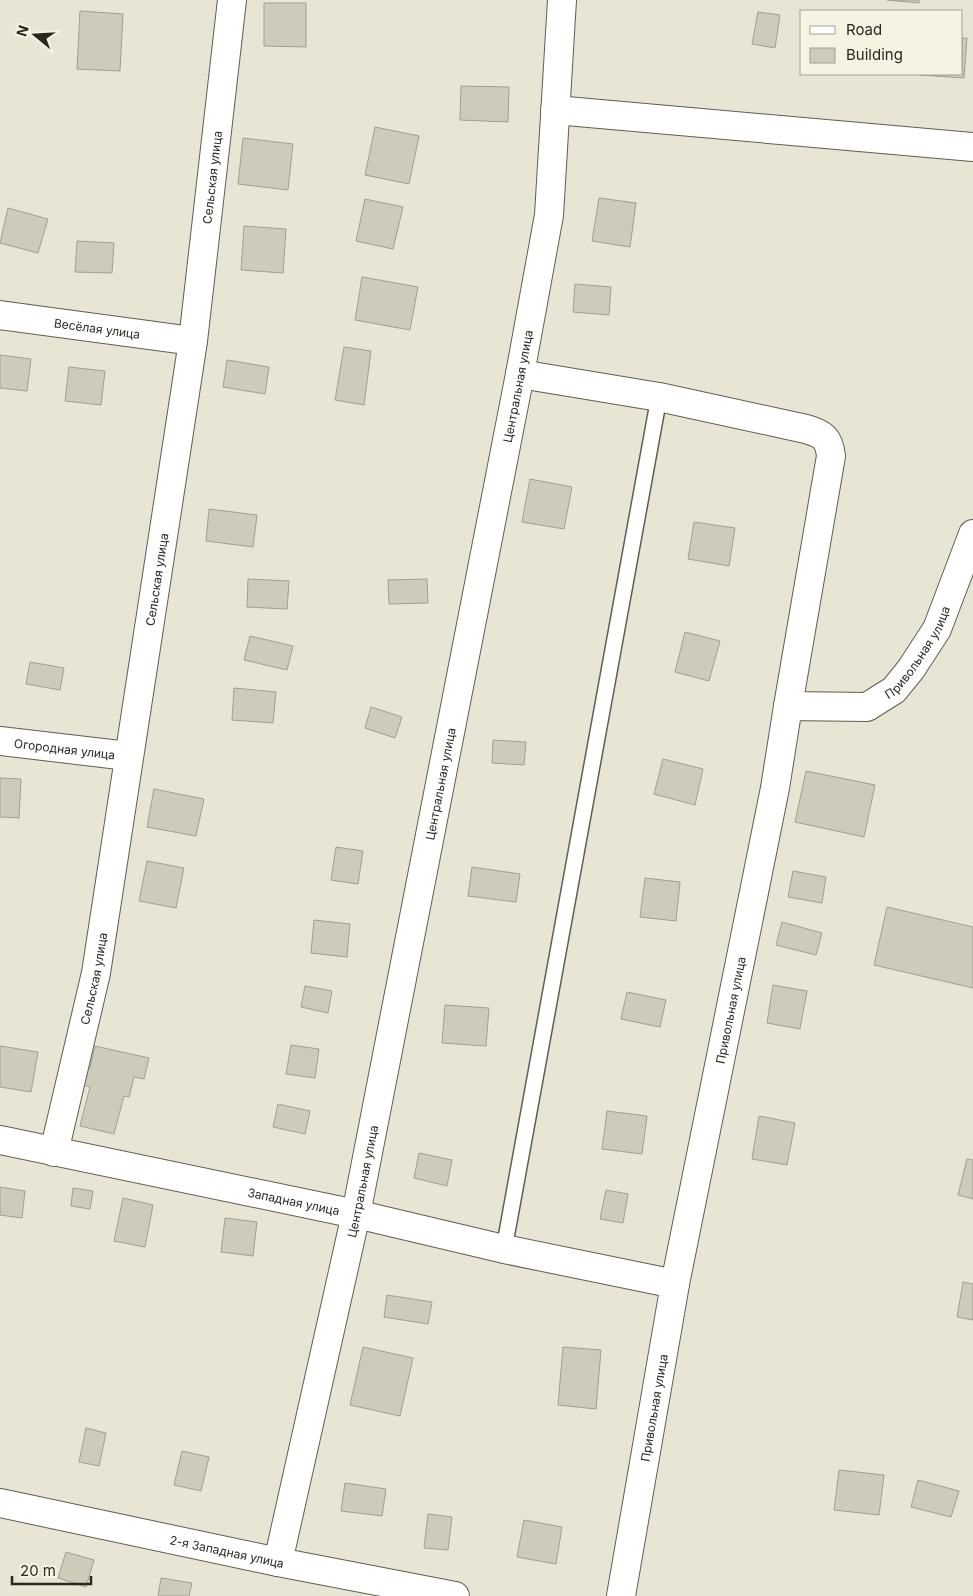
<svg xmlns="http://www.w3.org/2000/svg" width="973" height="1596" font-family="Inter,sans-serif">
	<rect width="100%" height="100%" fill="#e8e5d5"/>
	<g fill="#cecbbb" stroke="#a29f90">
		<polygon points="887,0 919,0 919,3"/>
		<polygon points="264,3 306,3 306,47 264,46"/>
		<polygon points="80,11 123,14 120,71 77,69"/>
		<polygon points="758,12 780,15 775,48 752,44"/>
		<polygon points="962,38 967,38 964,78 920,75 962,74"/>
		<polygon points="461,86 509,87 508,122 460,120"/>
		<polygon points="375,127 419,136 409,184 365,175"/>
		<polygon points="243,138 293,144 288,190 238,184"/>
		<polygon points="599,198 636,203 630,247 592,241"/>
		<polygon points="365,199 403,207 393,249 356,241"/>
		<polygon points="8,208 48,219 38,253 0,243"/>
		<polygon points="244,226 286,229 283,273 241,270"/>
		<polygon points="77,241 114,243 112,273 75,272"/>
		<polygon points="362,277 418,287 410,330 355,320"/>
		<polygon points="575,284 611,287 609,315 573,312"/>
		<polygon points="344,347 371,351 364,405 335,400"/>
		<polygon points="0,355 31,359 27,391 0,388"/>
		<polygon points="227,360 269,367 265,394 223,387"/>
		<polygon points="69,367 105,371 101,405 65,401"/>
		<polygon points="530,479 572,487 564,529 522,522"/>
		<polygon points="209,509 257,515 253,547 206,541"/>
		<polygon points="694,522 735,528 729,566 688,559"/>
		<polygon points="248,579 289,581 287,609 247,607"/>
		<polygon points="427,579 428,603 389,604 388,580"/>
		<polygon points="685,632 720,641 709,681 675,672"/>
		<polygon points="250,636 293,646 287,670 244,660"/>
		<polygon points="30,662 64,668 60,690 26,684"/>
		<polygon points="234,688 276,692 273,723 232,720"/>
		<polygon points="371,707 402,717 395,738 365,728"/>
		<polygon points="493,740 526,742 524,765 492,763"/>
		<polygon points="663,759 703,769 695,805 654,794"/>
		<polygon points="806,771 875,785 864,837 795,822"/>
		<polygon points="0,778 21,779 19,818 0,817"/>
		<polygon points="154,789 204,799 196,836 147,827"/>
		<polygon points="336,847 363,851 358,884 331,880"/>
		<polygon points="147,861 184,868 176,908 139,901"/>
		<polygon points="472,867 520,874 516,902 468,896"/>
		<polygon points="793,871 826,877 822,903 788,897"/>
		<polygon points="645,878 680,882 676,921 640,917"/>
		<polygon points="887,907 973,927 973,988 874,965"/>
		<polygon points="314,920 350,924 347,957 311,953"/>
		<polygon points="782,922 822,933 816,955 776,945"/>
		<polygon points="773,985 807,991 800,1029 767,1023"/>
		<polygon points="305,986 332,991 328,1013 301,1007"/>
		<polygon points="627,992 666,1000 660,1027 621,1019"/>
		<polygon points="445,1005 489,1008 486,1046 442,1043"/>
		<polygon points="291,1045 319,1049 315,1078 286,1074"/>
		<polygon points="0,1046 38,1052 31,1092 0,1087"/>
		<polygon points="95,1046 149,1058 144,1079 134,1077 129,1097 124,1096 114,1134 80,1126 90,1087 80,1084 84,1067 90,1068"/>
		<polygon points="278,1104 310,1111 305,1134 273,1127"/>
		<polygon points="607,1111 647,1116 642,1154 602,1149"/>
		<polygon points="759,1116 795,1123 787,1165 752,1159"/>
		<polygon points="419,1153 452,1160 447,1186 414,1178"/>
		<polygon points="967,1159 973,1160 973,1199 958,1195"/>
		<polygon points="0,1187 25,1191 22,1218 0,1215"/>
		<polygon points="73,1188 93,1191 90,1209 71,1206"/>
		<polygon points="606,1190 628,1194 623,1223 600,1219"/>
		<polygon points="123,1198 153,1205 145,1247 114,1241"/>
		<polygon points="225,1218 257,1222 253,1256 221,1252"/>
		<polygon points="963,1282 973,1284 973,1320 957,1317"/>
		<polygon points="387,1295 432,1302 428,1324 384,1317"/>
		<polygon points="363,1347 413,1358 400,1416 350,1405"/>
		<polygon points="563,1347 601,1350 596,1409 558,1405"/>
		<polygon points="86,1428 106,1433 99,1466 79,1462"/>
		<polygon points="182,1451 209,1457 201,1491 174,1485"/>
		<polygon points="839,1470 884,1475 879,1515 834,1510"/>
		<polygon points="918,1480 959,1491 951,1517 911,1507"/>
		<polygon points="345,1483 386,1489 382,1516 341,1511"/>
		<polygon points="428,1514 452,1517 448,1550 424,1548"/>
		<polygon points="524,1520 562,1527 556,1564 517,1557"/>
		<polygon points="66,1552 94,1560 86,1587 58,1578"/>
		<polygon points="161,1578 192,1583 189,1596 158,1596"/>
	</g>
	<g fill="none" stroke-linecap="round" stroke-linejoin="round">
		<g stroke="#615e50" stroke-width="18">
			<polyline id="lane" points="504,1249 659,397"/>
		</g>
		<g stroke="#615e50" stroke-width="30">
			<g id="street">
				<polyline points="555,110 973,147"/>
				<path id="s1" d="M 0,315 L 193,341"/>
				<path d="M 520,374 L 659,397 L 806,429 C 823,434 829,438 831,456 L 788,706"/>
				<path id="s2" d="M 0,741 L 128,756"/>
				<path id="s3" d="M 0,1140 L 356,1214 L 504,1249 L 675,1284"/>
				<path id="s4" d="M 54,1152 L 96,973 L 193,341 L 232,0"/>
				<path id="s5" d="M 0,1503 L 278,1562 L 455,1596"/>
				<path id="s6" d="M 278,1562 L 356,1214 L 520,374 L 549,215 L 562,0"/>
				<path id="s7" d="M 621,1596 L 675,1284 L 775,788 L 788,706 L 867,707 L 894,690 L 911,669 L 937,629 L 973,534"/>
			</g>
		</g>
		<use href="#lane" stroke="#fff" stroke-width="15"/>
		<use href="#street" stroke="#fff" stroke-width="28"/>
	</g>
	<g text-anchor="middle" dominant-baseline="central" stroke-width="4" stroke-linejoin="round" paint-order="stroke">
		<g font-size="12" fill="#292822" stroke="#f5f3e2">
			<text stroke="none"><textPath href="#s4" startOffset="988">Сельская улица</textPath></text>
			<text stroke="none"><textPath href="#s1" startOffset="98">Весёлая улица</textPath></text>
			<text stroke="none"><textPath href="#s6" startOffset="1200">Центральная улица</textPath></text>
			<text stroke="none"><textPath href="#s4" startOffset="582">Сельская улица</textPath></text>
			<text stroke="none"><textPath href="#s7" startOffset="1061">Привольная улица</textPath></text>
			<text stroke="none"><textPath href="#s2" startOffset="65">Огородная улица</textPath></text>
			<text stroke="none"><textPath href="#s6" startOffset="795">Центральная улица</textPath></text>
			<text stroke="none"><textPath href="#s4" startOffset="178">Сельская улица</textPath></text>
			<text stroke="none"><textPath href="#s7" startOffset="596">Привольная улица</textPath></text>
			<text stroke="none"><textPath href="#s6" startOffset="390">Центральная улица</textPath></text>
			<text stroke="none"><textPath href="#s3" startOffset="300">Западная улица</textPath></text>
			<text stroke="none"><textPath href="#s7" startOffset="191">Привольная улица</textPath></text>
			<text stroke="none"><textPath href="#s5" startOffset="232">2-я Западная улица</textPath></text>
		</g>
	</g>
	<rect x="800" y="10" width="162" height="65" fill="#f5f3e2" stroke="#a3a295"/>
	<rect x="810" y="26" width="25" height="8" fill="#ffffff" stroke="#a3a295"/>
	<text x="846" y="35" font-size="15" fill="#292822">Road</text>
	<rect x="810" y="48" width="25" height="15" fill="#cecbbb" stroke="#a3a295"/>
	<text x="846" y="60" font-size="15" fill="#292822">Building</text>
	<g transform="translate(35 35) rotate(288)" stroke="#f5f3e2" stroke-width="4" paint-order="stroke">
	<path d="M0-4L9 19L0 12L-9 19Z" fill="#292822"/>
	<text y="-8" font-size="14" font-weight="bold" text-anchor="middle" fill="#292822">N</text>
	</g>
	<path d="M12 1576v8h79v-8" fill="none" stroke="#292822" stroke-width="2.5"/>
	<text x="20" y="1576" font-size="15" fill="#292822" stroke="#f5f3e2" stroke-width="4" paint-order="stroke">20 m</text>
</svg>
